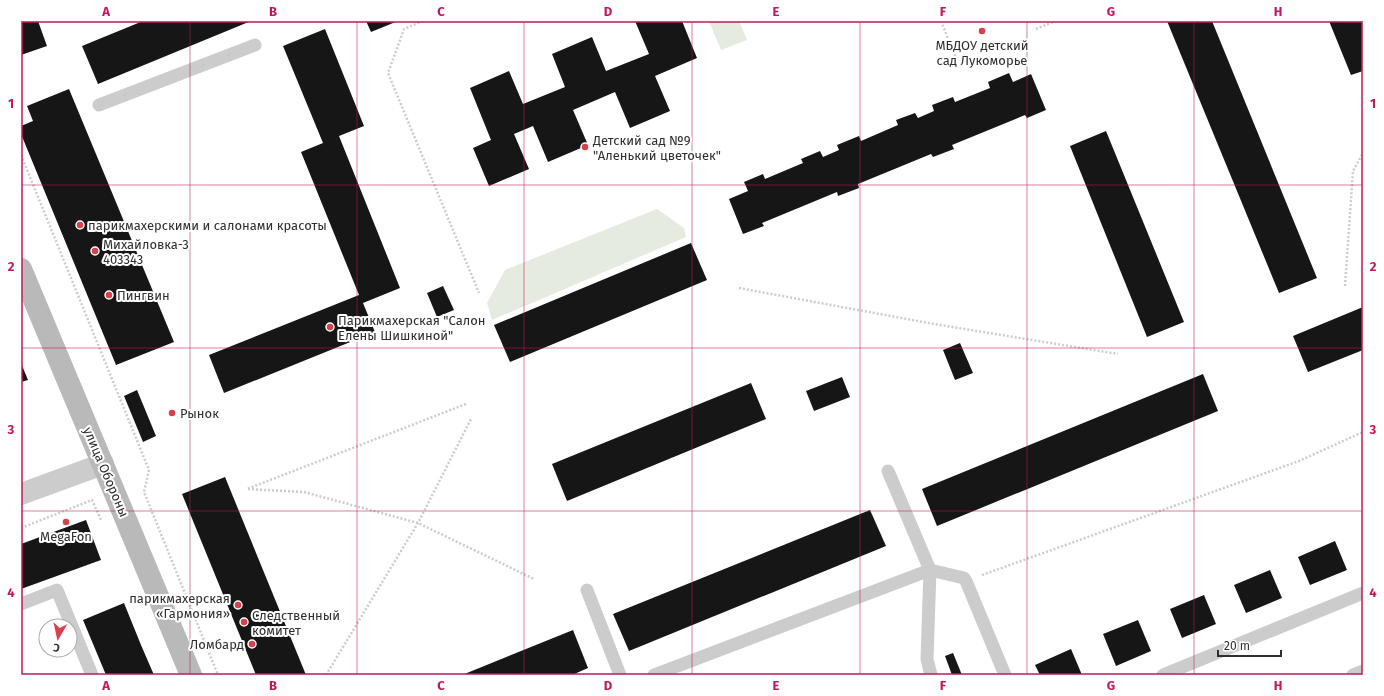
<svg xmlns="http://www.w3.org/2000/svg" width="1384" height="696" font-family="'Fira Sans',sans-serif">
	<rect width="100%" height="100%" fill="#fff"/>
	<g fill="#e5ebde">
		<polygon points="709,21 739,21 747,40 721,50"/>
		<polygon points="657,209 684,228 686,237 492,320 487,303 505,270"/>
	</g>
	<g fill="#161616">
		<polygon points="21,21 38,21 47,46 21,55"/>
		<polygon points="143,21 251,21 98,84 82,46"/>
		<polygon points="366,21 398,21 371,32"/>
		<polygon points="635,21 682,21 697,58 655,76 670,111 630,128 615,92 573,110 588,145 548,162 533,126 514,134 529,169 489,186 473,148 491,140 470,88 509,71 523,104 565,87 552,54 592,37 606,71 649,54"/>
		<polygon points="1167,21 1212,21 1317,278 1279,293"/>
		<polygon points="1329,21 1363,21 1363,71 1351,75"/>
		<polygon points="325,29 364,126 339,136 400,288 363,303 375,332 224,393 209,355 359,295 301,152 323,143 283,46"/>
		<polygon points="1009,73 1013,82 1031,74 1046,110 1027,118 1025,115 952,145 954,149 933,157 931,154 858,184 859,188 838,196 837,192 762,223 764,226 743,234 729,199 748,191 744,182 763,174 765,179 803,163 801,159 820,151 823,157 839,150 837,145 859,136 861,141 898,125 896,120 915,113 918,118 934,111 932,105 953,97 955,102 990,88 988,82"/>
		<polygon points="69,89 174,342 116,365 21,134 21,126 33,121 27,106"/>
		<polygon points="1106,131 1184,322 1147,337 1070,146"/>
		<polygon points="691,243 707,280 510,362 494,325"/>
		<polygon points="443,286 454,310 437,317 427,293"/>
		<polygon points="1363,307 1363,350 1308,372 1293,336"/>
		<polygon points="960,343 973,373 955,380 943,350"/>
		<polygon points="21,363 28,380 21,382"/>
		<polygon points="1203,374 1218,411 937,526 922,489"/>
		<polygon points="842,377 850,397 814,411 806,391"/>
		<polygon points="751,383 766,419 567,501 552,464"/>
		<polygon points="137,390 156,436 143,442 124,396"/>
		<polygon points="225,477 306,675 256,675 182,494"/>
		<polygon points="870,510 886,546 629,651 613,614"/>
		<polygon points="86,520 101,560 21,589 21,544"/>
		<polygon points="1335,541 1347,570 1310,585 1298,557"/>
		<polygon points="1270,570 1282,598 1246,613 1234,585"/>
		<polygon points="1204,595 1216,624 1182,638 1170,609"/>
		<polygon points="124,603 141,645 154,675 106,675 83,620"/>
		<polygon points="1138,620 1151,651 1116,666 1103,634"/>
		<polygon points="573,630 588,668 572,675 462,675"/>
		<polygon points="1071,649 1082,675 1040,675 1035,665"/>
		<polygon points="953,653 962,675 952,675 945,656"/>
	</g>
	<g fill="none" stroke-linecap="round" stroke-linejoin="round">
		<g stroke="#ccc" stroke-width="2.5" stroke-dasharray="2 2" stroke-linecap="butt">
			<polyline points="423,21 404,29 388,73 479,293"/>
			<polyline points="941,21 957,61"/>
			<polyline points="1036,29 1055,21"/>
			<polyline points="21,155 149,470 144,492 218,675"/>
			<polyline points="1345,286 1353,171 1363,153"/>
			<polyline points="739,288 934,324 1118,354"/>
			<polyline points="466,404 247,489 304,492 418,523 534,579"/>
			<polyline points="21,528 92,500 101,520"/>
			<polyline points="982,575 1299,461 1363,432"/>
			<polyline points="326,675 418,523 471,419"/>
		</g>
		<g stroke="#ccc" stroke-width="13">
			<polyline points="99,105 255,45"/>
			<polyline points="888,471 930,570 964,578 966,581 1005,675"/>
			<polyline points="587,590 620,675"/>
			<polyline points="21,604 57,590 92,675"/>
			<polyline points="654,675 930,570 927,659 931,675"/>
			<polyline points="1163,675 1363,593"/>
			<polyline points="1353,675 1363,671"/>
		</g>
		<polyline stroke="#ccc" stroke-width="22" points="21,494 103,464"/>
		<polyline stroke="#b9b9b9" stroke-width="22" points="21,269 191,675"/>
	</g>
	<path fill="none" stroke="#c2185b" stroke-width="1" stroke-opacity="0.55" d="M 190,21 L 190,675M 357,21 L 357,675M 524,21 L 524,675M 692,21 L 692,675M 860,21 L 860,675M 1027,21 L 1027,675M 1194,21 L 1194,675M 21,185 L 1363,185M 21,348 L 1363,348M 21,511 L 1363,511"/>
	<g fill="#d8404c" stroke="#fff" stroke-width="1.5">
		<circle cx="982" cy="31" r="4"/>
		<circle cx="585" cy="147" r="4"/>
		<circle cx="80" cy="225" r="4"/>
		<circle cx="95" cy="251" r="4"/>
		<circle cx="109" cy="295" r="4"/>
		<circle cx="330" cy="327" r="4"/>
		<circle cx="172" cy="413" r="4"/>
		<circle cx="66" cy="522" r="4"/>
		<circle cx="238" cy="605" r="4"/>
		<circle cx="244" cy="622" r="4"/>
		<circle cx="252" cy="644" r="4"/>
	</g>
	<g text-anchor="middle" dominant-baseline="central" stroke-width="4" stroke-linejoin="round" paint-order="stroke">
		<g font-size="13" fill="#2f2f2f" stroke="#fff" text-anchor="start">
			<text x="982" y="45" text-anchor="middle">МБДОУ детский<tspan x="982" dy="15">сад Лукоморье</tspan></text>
			<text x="593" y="140">Детский сад №9<tspan x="593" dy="15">"Аленький цветочек"</tspan></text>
			<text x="88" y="225">парикмахерскими и салонами красоты</text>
			<text x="103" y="244">Михайловка-3<tspan x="103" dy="15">403343</tspan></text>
			<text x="117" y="295">Пингвин</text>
			<text x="338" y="320">Парикмахерская "Салон<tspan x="338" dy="15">Елены Шишкиной"</tspan></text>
			<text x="180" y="413">Рынок</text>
			<text x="66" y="536" text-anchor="middle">MegaFon</text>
			<text x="230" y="598" text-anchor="end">парикмахерская<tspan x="230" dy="15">«Гармония»</tspan></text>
			<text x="252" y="615">Следственный<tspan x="252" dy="15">комитет</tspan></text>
			<text x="244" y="644" text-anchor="end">Ломбард</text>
		</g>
		<g font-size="13" fill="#2f2f2f" stroke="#fff">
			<text transform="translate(106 472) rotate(67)">улица Обороны</text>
		</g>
	</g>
	<rect width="1384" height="696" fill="none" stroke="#ffffff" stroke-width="44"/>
	<g transform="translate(58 638) rotate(189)"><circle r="19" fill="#ffffff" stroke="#acacac"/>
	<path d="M0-3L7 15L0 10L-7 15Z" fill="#d8404c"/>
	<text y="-6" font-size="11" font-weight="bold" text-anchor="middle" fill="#2f2f2f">С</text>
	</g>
	<path d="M1218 650v6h63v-6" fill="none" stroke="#2f2f2f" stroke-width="2"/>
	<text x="1224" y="650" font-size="12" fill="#2f2f2f" stroke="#ffffff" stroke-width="3" paint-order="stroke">20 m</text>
	<rect x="22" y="22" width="1340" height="652" fill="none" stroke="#c2185b" stroke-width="1.5"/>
	<g font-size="13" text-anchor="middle" font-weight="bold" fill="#c2185b">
		<text x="106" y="16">A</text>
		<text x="273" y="16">B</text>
		<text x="441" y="16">C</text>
		<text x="608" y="16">D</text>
		<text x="776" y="16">E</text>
		<text x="943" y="16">F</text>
		<text x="1111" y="16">G</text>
		<text x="1278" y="16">H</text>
		<text x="11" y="108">1</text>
		<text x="1373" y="108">1</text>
		<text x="11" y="271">2</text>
		<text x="1373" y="271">2</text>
		<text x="11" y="434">3</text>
		<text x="1373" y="434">3</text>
		<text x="11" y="597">4</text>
		<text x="1373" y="597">4</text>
		<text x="106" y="690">A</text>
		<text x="273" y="690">B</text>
		<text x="441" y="690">C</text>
		<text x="608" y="690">D</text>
		<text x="776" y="690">E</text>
		<text x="943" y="690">F</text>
		<text x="1111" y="690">G</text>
		<text x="1278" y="690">H</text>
	</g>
</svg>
